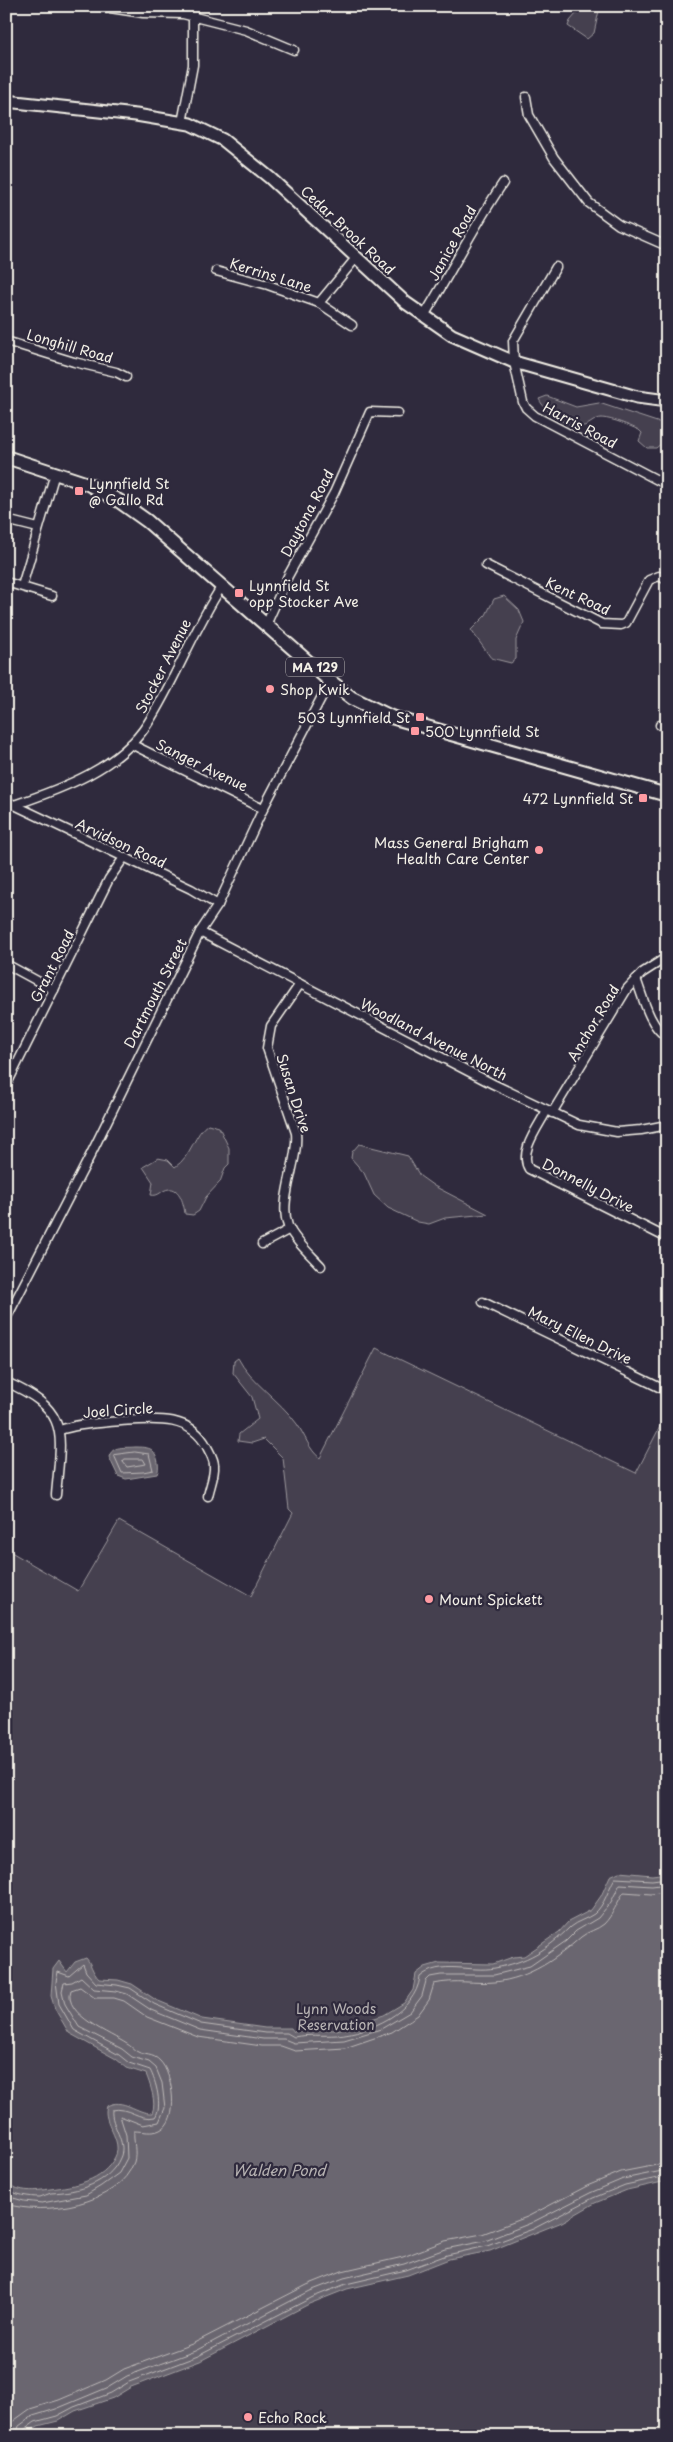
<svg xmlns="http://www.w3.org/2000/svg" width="673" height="2442" font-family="'Playpen Sans',sans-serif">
	<rect width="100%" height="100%" fill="#2f2a3d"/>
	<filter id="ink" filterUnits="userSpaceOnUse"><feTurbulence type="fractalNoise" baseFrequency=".02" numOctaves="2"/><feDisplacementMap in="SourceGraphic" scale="10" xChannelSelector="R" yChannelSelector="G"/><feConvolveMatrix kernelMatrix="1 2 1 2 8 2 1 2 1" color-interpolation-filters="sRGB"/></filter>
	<g filter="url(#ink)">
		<g fill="#454050" stroke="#9c989c">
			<polygon points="583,6 600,6 594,33 587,39 568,26 570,21"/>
			<path d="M 547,396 L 576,407 L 599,403 L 663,424 L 667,429 L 667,448 L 662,443 L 656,448 L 647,448 L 639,441 L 642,433 L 639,430 C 628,425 614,419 602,418 C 595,418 591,424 584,426 C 568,429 545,412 539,399 Z"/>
			<polygon points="504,596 519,610 524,622 516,640 516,659 511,663 491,658 471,630 486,615 494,599"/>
			<path d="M 208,1124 L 219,1127 L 229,1148 L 229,1164 L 225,1168 L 220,1182 L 206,1197 L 199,1211 L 193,1215 L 185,1214 C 184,1205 180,1187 169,1189 C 161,1190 159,1197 151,1195 L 153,1182 L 143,1167 L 158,1158 L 168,1160 L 175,1167 C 191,1157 195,1132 208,1124 Z"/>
			<polygon points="359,1144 408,1156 420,1176 434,1186 488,1214 445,1218 429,1224 418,1222 388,1208 374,1195 364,1173 351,1158 352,1152"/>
			<path d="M 376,1348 L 636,1473 L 667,1413 L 667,2436 L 6,2436 L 6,1549 L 78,1591 L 119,1521 L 251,1596 L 293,1513 L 289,1509 L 283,1458 L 264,1439 L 252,1443 L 238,1441 L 239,1434 L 258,1419 L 252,1397 L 233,1373 L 234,1361 L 238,1358 C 250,1382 280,1400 297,1424 C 305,1435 309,1450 320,1458 Z"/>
		</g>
		<g fill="#6a6670" stroke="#a19ea0">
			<path d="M 135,1447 C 140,1447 148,1447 152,1450 C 158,1455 160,1468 157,1474 L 126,1479 L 118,1476 L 109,1457 C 112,1445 125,1448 135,1447 Z"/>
			<path d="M 619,1872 L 652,1875 L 667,1873 L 667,2181 L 627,2190 L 595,2203 L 562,2222 L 490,2251 L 449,2259 L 408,2275 L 347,2289 L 309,2304 L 200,2361 L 131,2387 L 113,2398 L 75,2411 L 58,2421 L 38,2426 L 23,2436 L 6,2436 L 6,2183 C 22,2193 34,2191 50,2189 C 74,2186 103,2181 115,2157 C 124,2140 101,2122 107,2106 C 123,2097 137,2114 152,2113 C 157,2103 150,2084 146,2074 L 127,2068 L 116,2059 L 69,2033 L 55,2009 L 51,1996 L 53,1969 L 59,1961 L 67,1972 L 75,1962 L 86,1958 C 91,1963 92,1972 99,1979 L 118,1980 L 132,1984 L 156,2000 L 202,2019 L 265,2028 L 291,2028 L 294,2032 L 301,2029 L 337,2030 L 384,2015 L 404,2003 L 413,1990 L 416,1974 L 425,1967 L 439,1963 L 493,1964 L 513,1957 L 524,1956 L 559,1932 L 568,1922 L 591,1910 L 601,1896 L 610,1876 Z"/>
		</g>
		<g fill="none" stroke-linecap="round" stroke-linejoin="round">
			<g stroke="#bdb9b8" stroke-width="1">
				<polygon points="135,1452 149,1454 153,1470 143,1472 122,1473 114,1455"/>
				<polygon points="125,1459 143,1459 146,1464 127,1467 123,1462"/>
				<path d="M 6,2189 C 16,2195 29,2197 40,2197 C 44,2196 47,2194 51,2193 C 77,2192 109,2184 120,2158 C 128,2142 110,2125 112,2110 C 128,2106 139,2121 155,2117 C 163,2107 156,2081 150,2070 L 129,2063 L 119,2055 L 74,2030 L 59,2004 L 56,1982 L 58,1972 L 69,1976 L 83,1964 L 86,1972 L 96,1983 L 117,1985 L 130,1988 L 154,2004 L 201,2024 L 265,2033 L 287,2033 L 294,2037 C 308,2034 323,2036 337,2035 C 370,2032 415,2013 420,1977 C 440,1959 471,1973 495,1968 C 527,1962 547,1950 570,1927 C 577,1921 587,1919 594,1914 C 605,1905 608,1889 615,1878 L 652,1880 L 667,1878"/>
				<polyline points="6,2196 24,2201 42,2203 86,2195 101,2186 119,2173 127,2158 126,2135 120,2116 143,2125 159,2122 165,2108 162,2083 156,2068 149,2062 132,2057 122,2049 79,2027 65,2004 62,1991 64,1983 72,1982 81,1977 94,1989 116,1991 127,1994 151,2010 200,2030 263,2039 284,2039 294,2043 344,2040 381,2029 410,2012 422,1996 426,1981 430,1977 441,1975 494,1975 530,1966 566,1941 576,1931 598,1918 611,1902 620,1884 652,1886 667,1884"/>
				<path d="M 6,2204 C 44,2216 119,2205 134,2162 C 137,2152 133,2141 134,2131 C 143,2131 152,2134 160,2130 C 180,2121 173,2074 160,2061 C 153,2053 144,2056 136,2051 C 133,2049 131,2046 127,2044 C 112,2034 62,2015 71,1990 L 80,1987 L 95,1998 L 114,1998 L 124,2001 L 147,2017 L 198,2037 L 262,2046 L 281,2046 L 295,2051 L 345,2048 L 392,2032 L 418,2015 L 429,2000 L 434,1984 C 455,1979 475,1984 495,1982 C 530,1978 556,1959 581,1937 C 588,1931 597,1930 604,1924 C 613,1915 617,1902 624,1892 L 651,1894 L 667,1892"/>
				<polyline points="8,2436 12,2422 30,2409 59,2400 106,2380 124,2369 192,2344 307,2285 342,2271 403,2257 445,2241 482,2234 527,2217 587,2186 621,2172 667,2163"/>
				<polyline points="16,2436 19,2426 33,2416 56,2409 109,2387 127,2376 195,2351 310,2291 344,2278 404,2264 445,2249 485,2241 531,2223 590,2193 623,2179 667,2170"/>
				<polyline points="22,2436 24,2430 35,2422 57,2416 74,2407 111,2393 129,2382 198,2356 313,2297 346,2284 406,2270 447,2255 487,2246 533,2229 593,2198 625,2185 667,2176"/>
			</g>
			<g stroke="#f4f1e8" stroke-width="11">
				<g id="street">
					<polyline points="97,6 143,13 183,14 246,30 294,50"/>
					<polyline points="526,97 529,115 554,158 589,203 619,225 667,246"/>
					<polyline points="182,123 193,65 193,6"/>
					<polyline points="556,267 513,341 514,362 523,402 526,408 535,416 667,485"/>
					<polyline points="216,271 268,285 319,303 352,325"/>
					<polyline points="319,303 356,258"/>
					<path d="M 424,316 C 451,272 474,226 503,183"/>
					<polyline points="6,341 74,362 116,372 126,377"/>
					<polyline points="6,520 38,528"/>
					<polyline points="486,565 602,624 621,625 626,623 649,580 659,576 667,580"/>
					<polyline points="6,582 52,596"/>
					<polyline points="22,586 55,473"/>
					<polyline points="266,625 288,576 334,493 370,412 398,413"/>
					<polyline points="660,725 667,728"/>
					<polyline points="131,744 263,809"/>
					<polyline points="6,801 191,889 218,905"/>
					<path d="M 14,805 C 61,789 120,768 148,723 C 176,679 193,630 222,586"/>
					<polyline points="200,932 493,1084 579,1125 617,1132 641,1130 667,1125"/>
					<polyline points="6,964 54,990"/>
					<path d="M 636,979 C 643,997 649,1026 667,1037"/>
					<path d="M 300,984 L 271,1026 L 267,1048 L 296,1133 C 299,1161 278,1200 288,1226 C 295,1241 310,1254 321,1266"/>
					<polyline points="6,1086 109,879 123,859"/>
					<path d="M 547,1110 C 539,1126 518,1152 529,1169 L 667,1238"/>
					<polyline points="552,1113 627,989 642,973 667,957"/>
					<polyline points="262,1244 290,1229"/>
					<polyline points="483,1302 667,1391"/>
					<polyline points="6,1319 91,1154 200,932 218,905 263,809 330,681"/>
					<path d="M 6,1382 C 72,1411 61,1434 56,1495"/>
					<path d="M 60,1430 C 80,1423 101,1423 121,1421 C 153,1419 190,1414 207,1447 C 210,1453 214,1459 214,1465 C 215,1475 210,1486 208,1496"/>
				</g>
			</g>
			<g stroke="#f4f1e8" stroke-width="15">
				<polyline id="secondary" points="6,101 136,115 190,124 223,140 270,178 406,303 452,335 514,362 637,397 667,401"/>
			</g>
			<g stroke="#f4f1e8" stroke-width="16">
				<polyline id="primary" points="6,457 88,484 119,501 147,521 330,681 352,698 391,717 667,795"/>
			</g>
			<use href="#street" stroke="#2f2a3d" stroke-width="8"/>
			<use href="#secondary" stroke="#2f2a3d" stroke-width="11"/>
			<use href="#primary" stroke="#2f2a3d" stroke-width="12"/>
		</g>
	</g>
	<g fill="#ff9aa2" stroke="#2f2a3d" stroke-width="2">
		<rect x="74" y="486" width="10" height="10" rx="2.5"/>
		<rect x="234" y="588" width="10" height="10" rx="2.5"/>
		<circle cx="270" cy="689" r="5"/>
		<rect x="415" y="712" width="10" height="10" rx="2.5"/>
		<rect x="410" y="726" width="10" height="10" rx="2.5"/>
		<rect x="638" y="793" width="10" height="10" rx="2.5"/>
		<circle cx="539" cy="850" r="5"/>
		<circle cx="429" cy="1599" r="5"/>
		<circle cx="248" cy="2417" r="5"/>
	</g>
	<g text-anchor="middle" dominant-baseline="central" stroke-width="4.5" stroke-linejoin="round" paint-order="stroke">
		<rect fill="#2f2a3d" stroke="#b9b5b5" stroke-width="1" x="286" y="657.5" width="58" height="19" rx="4"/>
		<g font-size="12" font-weight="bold" fill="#f4f1e8">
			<text x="315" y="667">MA 129</text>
		</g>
		<g font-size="14" fill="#f4f1e8" stroke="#2f2a3d">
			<text transform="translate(348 230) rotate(43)">Cedar Brook Road</text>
			<text transform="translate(452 243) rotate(-61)">Janice Road</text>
			<text transform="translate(271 275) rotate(17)">Kerrins Lane</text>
			<text transform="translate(70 346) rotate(16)">Longhill Road</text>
			<text transform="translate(580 425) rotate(28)">Harris Road</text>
			<text transform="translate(307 513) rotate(-62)">Daytona Road</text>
			<text transform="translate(578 596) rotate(25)">Kent Road</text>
			<text transform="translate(163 666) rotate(-63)">Stocker Avenue</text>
			<text transform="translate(202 765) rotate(26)">Sanger Avenue</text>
			<text transform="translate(121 843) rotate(25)">Arvidson Road</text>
			<text transform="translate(52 966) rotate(-63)">Grant Road</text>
			<text transform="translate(155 993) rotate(-63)">Dartmouth Street</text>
			<text transform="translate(593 1023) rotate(-59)">Anchor Road</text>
			<text transform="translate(434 1039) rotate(27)">Woodland Avenue North</text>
			<text transform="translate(294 1093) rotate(72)">Susan Drive</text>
			<text transform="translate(588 1185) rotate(27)">Donnelly Drive</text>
			<text transform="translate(580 1335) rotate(26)">Mary Ellen Drive</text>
			<text transform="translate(118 1410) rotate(-4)">Joel Circle</text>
		</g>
		<g font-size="14" fill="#f4f1e8" stroke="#2f2a3d" text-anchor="start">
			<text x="89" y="483">Lynnfield St<tspan x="89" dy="16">@ Gallo Rd</tspan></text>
			<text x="249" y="585">Lynnfield St<tspan x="249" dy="16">opp Stocker Ave</tspan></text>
			<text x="280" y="689">Shop Kwik</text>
			<text x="410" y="717" text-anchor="end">503 Lynnfield St</text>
			<text x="425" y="731">500 Lynnfield St</text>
			<text x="633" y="798" text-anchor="end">472 Lynnfield St</text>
			<text x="529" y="842" text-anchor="end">Mass General Brigham<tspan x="529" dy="16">Health Care Center</tspan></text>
			<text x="439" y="1599">Mount Spickett</text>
			<text x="258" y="2417">Echo Rock</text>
		</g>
		<g font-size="14" fill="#b7b3b3" stroke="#2f2a3d">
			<text x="336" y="2008">Lynn Woods<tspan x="336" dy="16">Reservation</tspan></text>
		</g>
		<g font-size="15" font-style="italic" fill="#b6b2b2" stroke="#2f2a3d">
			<text x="279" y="2169">Walden Pond</text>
		</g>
	</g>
	<rect width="673" height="2442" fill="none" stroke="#2f2a3d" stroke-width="25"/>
	<rect x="12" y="12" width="648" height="2417" fill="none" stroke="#f4f1e8" stroke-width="2" filter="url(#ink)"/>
</svg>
